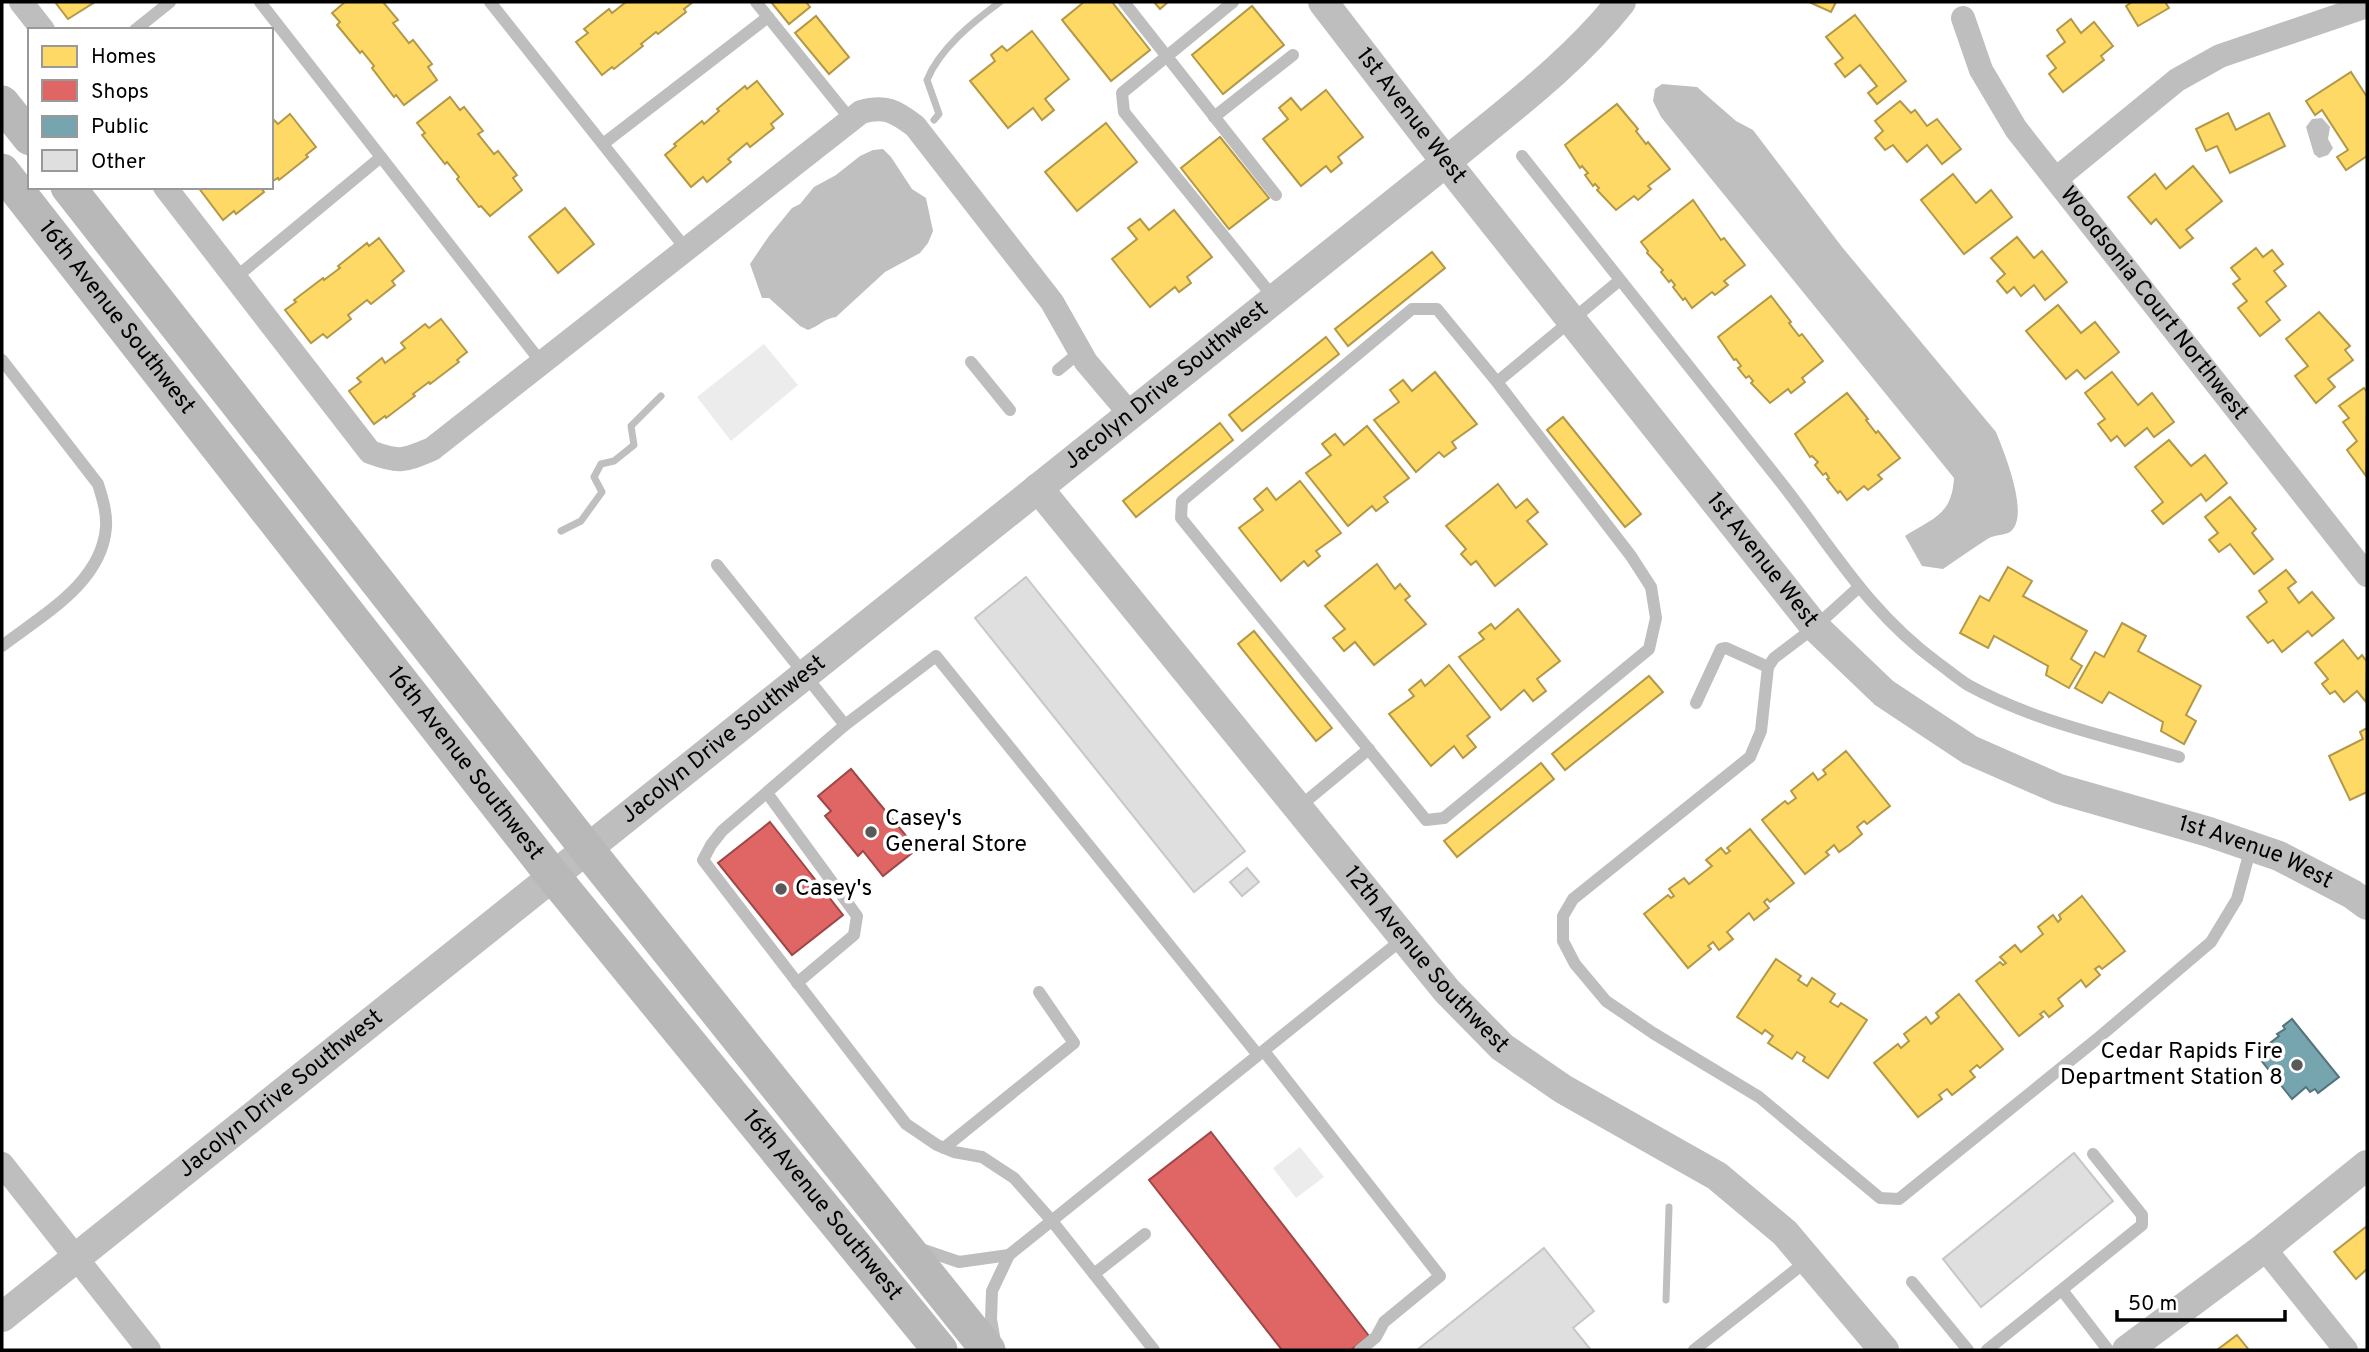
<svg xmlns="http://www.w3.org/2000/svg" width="2369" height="1352" font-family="Overpass,sans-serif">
	<rect width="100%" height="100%" fill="#fff"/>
	<g fill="#ececec">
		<polygon points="764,344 798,385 731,441 697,397"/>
		<polygon points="1300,1147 1324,1177 1296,1198 1273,1168"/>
	</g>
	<g fill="#bfbfbf">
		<path d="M 1662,84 L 1697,87 L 1736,121 L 1753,130 L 1842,247 L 1996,432 C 2004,452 2031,517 2010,532 C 2005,535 1995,535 1989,538 C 1973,548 1958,559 1943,569 L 1922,566 L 1905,536 C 1933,518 1952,515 1954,478 L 1661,117 L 1653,101 L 1655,89 Z"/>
		<polygon points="2322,118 2330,127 2328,139 2333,148 2328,155 2319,158 2314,154 2306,127 2312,119"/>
		<path d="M 883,149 L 891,157 L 912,189 L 926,198 L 933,231 L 928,243 L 920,253 L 885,272 L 836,317 C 825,318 819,326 808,330 L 800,326 L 769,298 L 762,298 L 750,264 L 769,236 L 792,208 L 800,204 L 814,187 L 836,175 L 860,156 L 873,150 Z"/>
	</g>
	<g fill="#ffd966" stroke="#b29847" stroke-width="2">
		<polygon points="55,2 95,2 68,19"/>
		<polygon points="345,2 383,2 398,20 393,23 409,43 413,40 432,64 428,67 437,80 404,105 396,95 394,97 372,68 374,66 362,51 360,53 337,25 340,22 332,13"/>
		<polygon points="626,2 693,2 684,9 686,12 658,34 656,32 641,44 643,46 614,69 612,67 602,75 576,42 588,33 584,29 609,9 612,13"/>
		<polygon points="771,2 806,2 810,7 789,24"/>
		<polygon points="1084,2 1112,2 1150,50 1111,81 1062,20"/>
		<polygon points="1154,2 1168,2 1160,9"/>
		<polygon points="1809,2 1836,2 1831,12"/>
		<polygon points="2132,2 2165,2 2169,8 2138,26 2126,6"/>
		<polygon points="1252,6 1284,45 1223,94 1192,55"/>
		<polygon points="1855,15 1906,81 1877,104 1868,93 1877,86 1860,65 1845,77 1835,64 1843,58 1826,37"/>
		<polygon points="816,16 849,57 829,74 795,33"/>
		<polygon points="2071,19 2081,33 2094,22 2113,46 2101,56 2104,60 2063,92 2049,74 2056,68 2047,56 2065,42 2057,30"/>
		<polygon points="1032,31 1069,79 1045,99 1054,110 1042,120 1033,108 1008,128 970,81 995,61 991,55 1002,46 1007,51"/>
		<polygon points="2351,72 2367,97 2367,156 2346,170 2337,157 2348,150 2322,110 2315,115 2306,101"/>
		<polygon points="757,81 783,114 771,124 774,128 750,147 747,143 728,159 731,162 707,182 703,177 691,187 665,155 676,146 674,144 702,121 704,124 719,111 717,109 745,86 747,89"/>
		<polygon points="1326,90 1363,137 1338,157 1342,163 1331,172 1326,166 1301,186 1263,139 1288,119 1279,108 1291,98 1301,110"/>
		<polygon points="450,97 460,110 464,107 483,131 478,134 494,154 498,151 517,175 513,178 522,190 490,216 481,206 479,207 457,179 459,177 447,162 445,164 422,135 425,133 417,123"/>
		<polygon points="1900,101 1911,113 1915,110 1927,126 1937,119 1961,149 1942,164 1927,145 1907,162 1893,145 1885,150 1875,138 1883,131 1875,121"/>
		<polygon points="1617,104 1638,129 1636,131 1646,144 1648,142 1670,169 1648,186 1651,189 1638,200 1634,196 1616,210 1597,190 1599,188 1595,184 1593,186 1585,175 1588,173 1582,166 1580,168 1565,145"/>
		<polygon points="2228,113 2236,130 2269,113 2285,146 2230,173 2217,146 2206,151 2196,129"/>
		<polygon points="290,114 316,147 306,155 308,157 279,180 278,178 271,182 271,122 274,120 278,124"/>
		<polygon points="1106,123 1137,162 1077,211 1045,172"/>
		<polygon points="1220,137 1269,198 1229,229 1181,168"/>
		<polygon points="2193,166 2222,201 2186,230 2193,238 2180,248 2156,219 2151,224 2128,197 2155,174 2166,189"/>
		<polygon points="1953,174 1976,203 1991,190 2012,217 1964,254 1921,200"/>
		<polygon points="198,187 265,187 262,189 264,192 236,214 234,211 223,220"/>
		<polygon points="1693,200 1721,240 1724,238 1745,265 1724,281 1728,285 1715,295 1712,292 1692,308 1685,298 1683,300 1673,287 1675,285 1671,280 1669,282 1661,272 1663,270 1647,253 1648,251 1641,242"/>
		<polygon points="565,208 594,244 558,273 529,237"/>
		<polygon points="1174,210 1212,257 1187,277 1191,283 1179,292 1175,287 1150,307 1112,259 1137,239 1128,228 1140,219 1149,230"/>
		<polygon points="2017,237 2034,258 2042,251 2067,282 2045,300 2034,285 2021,296 2014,287 2007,293 1997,281 2005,274 1991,258"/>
		<polygon points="379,238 404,271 392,281 395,285 371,304 367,300 348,315 351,319 327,338 323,334 311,343 285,310 296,302 294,300 323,278 324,280 340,268 338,266 367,243 369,246"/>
		<polygon points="2256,248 2263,257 2272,250 2283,264 2274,271 2286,286 2266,302 2280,320 2260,336 2238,308 2247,301 2233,284 2240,279 2231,268"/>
		<polygon points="1432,252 1445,268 1348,346 1335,329"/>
		<polygon points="1771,296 1791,322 1789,323 1799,336 1802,334 1823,361 1802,378 1805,382 1791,393 1788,389 1770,403 1751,383 1753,381 1749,376 1746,378 1738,368 1741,366 1736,359 1734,360 1718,337"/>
		<polygon points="2058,305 2081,333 2095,322 2119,352 2085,379 2077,370 2066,379 2026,331"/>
		<polygon points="2319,312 2350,346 2345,350 2353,360 2328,379 2335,387 2316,403 2295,376 2308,366 2286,339"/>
		<polygon points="441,319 467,352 457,360 459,362 430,384 429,382 413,394 415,396 386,418 385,416 374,424 349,391 361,382 357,378 382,358 385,363 405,348 401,343 425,324 429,328"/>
		<polygon points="1326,337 1339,354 1242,431 1229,415"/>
		<polygon points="1435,372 1477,424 1452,442 1456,448 1444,457 1439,452 1416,472 1374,420 1399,402 1390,390 1403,380 1412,391"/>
		<polygon points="2112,372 2138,405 2152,393 2174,422 2154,437 2147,428 2125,446 2117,436 2111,441 2098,424 2105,419 2085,393"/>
		<polygon points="2364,388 2367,392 2366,476 2347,450 2357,441 2343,422 2349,418 2339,406"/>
		<polygon points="1847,393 1868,419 1866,420 1876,433 1878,431 1900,458 1878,475 1882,479 1868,490 1864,486 1847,500 1840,491 1838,493 1827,479 1829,478 1826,473 1823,475 1815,465 1818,462 1812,456 1810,457 1795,434"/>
		<polygon points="1563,417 1641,514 1625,527 1547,430"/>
		<polygon points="1220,423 1233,440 1136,517 1123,501"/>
		<polygon points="1367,426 1409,478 1384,497 1388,502 1376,511 1372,506 1348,526 1306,473 1331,455 1322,444 1335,434 1344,445"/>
		<polygon points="2169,440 2191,466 2205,455 2227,483 2206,501 2201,494 2163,524 2152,511 2163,502 2135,467"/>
		<polygon points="1300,481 1341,533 1316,551 1320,556 1308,566 1304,561 1281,581 1239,528 1263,510 1254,499 1267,488 1276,500"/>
		<polygon points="1498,484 1516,508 1527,499 1538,512 1527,521 1547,544 1495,586 1476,561 1471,565 1461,554 1466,549 1446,526"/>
		<polygon points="2230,497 2256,529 2252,533 2273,559 2254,574 2230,544 2219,552 2209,540 2218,533 2205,517"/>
		<polygon points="1377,564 1395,589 1400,584 1410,596 1405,600 1426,624 1374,665 1355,642 1344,651 1333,638 1345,629 1325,606"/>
		<polygon points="2008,567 2032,581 2023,596 2087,631 2071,659 2082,666 2069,688 2046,675 2048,666 1994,636 1988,648 1960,633 1980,596 1989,601"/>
		<polygon points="2286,570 2296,582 2288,588 2299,603 2312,592 2334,618 2312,636 2308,631 2282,652 2273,640 2268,643 2247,617 2267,602 2259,591"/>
		<polygon points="1518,609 1560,661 1537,679 1546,691 1533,701 1524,690 1501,710 1459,657 1484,639 1479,633 1491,624 1495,629"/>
		<polygon points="2122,623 2146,636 2138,651 2201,686 2186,715 2196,721 2184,744 2161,731 2163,722 2109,692 2102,703 2075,688 2095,652 2104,657"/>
		<polygon points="1254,631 1332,728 1316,741 1238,644"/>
		<polygon points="2343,640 2358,659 2362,655 2367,662 2366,702 2357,691 2344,702 2335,691 2330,694 2322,684 2328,679 2315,663"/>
		<polygon points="1449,665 1490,717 1467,736 1476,747 1463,758 1454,746 1431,766 1389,714 1414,696 1409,690 1421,680 1425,686"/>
		<polygon points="1649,676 1663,692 1565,770 1552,754"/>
		<polygon points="2367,728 2367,792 2350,800 2329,756 2363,739 2360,732"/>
		<polygon points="1846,751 1890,806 1867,824 1864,821 1857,827 1862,834 1849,845 1839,852 1834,845 1826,852 1829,855 1805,874 1762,820 1785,801 1788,804 1796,798 1791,791 1813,773 1818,780 1826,774 1823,770"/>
		<polygon points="1541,763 1554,779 1457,857 1444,841"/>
		<polygon points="1750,829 1794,883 1770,902 1767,899 1764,902 1769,908 1754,920 1749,913 1727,932 1733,939 1719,950 1713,942 1708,946 1711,949 1688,968 1644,914 1668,895 1671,898 1674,896 1669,889 1684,878 1689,884 1712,866 1706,860 1721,848 1726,854 1730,851 1727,848"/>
		<polygon points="2082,896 2125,951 2102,969 2099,966 2095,969 2100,975 2086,987 2081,980 2058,999 2063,1006 2049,1017 2044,1011 2040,1014 2043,1017 2019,1036 1976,981 2000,962 2003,965 2006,963 2000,957 2015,945 2021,952 2043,934 2038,927 2053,915 2058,922 2061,919 2059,915"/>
		<polygon points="1776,959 1801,976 1798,980 1807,986 1812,978 1835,994 1830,1002 1838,1007 1841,1003 1867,1020 1828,1078 1803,1061 1805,1057 1797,1052 1792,1059 1768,1043 1773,1036 1765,1030 1762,1034 1737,1017"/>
		<polygon points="1959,994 2003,1049 1980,1068 1977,1065 1970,1071 1975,1077 1952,1095 1947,1089 1939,1095 1942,1099 1918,1117 1874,1063 1898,1044 1901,1048 1909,1041 1904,1034 1926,1017 1931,1024 1939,1017 1936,1013"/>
		<polygon points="2367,1226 2367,1269 2356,1279 2334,1252"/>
		<polygon points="2237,1335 2249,1350 2217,1350"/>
	</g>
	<g fill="#e06666" stroke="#9d4747" stroke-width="2">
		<polygon points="851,769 917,849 883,876 863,851 858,856 825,816 831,811 818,796"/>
		<polygon points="770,822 843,915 792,955 718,863"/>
		<polygon points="1211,1132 1369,1336 1351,1350 1282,1350 1149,1180"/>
	</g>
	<polygon fill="#76a5af" stroke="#53747a" stroke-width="2" points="2292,1019 2339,1077 2318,1093 2315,1089 2310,1092 2306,1087 2292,1099 2256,1054 2279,1036 2277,1034 2285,1029 2283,1026"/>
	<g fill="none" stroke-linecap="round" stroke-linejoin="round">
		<g stroke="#bfbfbf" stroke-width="7">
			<path d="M 934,120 L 939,114 L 927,80 C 940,48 973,22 1000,2"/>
			<polyline points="561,531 581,521 602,492 594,477 601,464 614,461 634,445 631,426 661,396"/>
			<polyline points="1666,1300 1669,1207"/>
		</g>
	</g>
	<g fill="#dfdfdf" stroke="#c7c7c7" stroke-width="2">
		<polygon points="1026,577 1245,851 1194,892 975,618"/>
		<polygon points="1247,868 1259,882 1242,896 1230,882"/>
		<polygon points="2074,1153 2113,1201 1981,1307 1943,1259"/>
		<polygon points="1544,1248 1594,1311 1573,1328 1591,1350 1417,1350"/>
	</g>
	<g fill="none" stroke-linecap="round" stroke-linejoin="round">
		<g stroke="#bebebe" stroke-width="12">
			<polyline points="260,2 541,362"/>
			<polyline points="490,2 686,249"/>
			<polyline points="756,2 851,120"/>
			<polyline points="1124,2 1276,195"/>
			<polyline points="1233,2 1122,93 1124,112 1274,298"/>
			<polyline points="135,30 170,2"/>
			<polyline points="1214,117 1293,55"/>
			<polyline points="603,144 768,17"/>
			<path d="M 1522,156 C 1607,264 1693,372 1779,480 C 1832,547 1867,611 1938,663 C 1948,670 1958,679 1968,685 C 2033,721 2108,737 2179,757"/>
			<polyline points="235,278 381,157"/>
			<path d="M 2,360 L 98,484 C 102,497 107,512 106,527 C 102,583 42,615 2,646"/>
			<polyline points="971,362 1010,410"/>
			<polyline points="1058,370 1080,352"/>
			<polyline points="1497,382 1631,556 1651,587 1656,618 1649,649 1444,818 1426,820 1181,518 1182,501 1412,309 1437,309 1497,382 1620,280"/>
			<polyline points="717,565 845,725 936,656 1258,1055"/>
			<polyline points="1858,588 1815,627 1774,658 1768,667 1761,731 1750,757 1573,899 1563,916 1563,941 1575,964 1606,1001 1653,1033 1759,1097 1880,1198 1899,1199 2097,1039 2211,942 2237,899 2251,847"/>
			<polyline points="1696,703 1721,649 1726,648 1768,667"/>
			<polyline points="845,725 722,831 711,845 703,860 906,1124 937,1145 954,1152 982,1157 1014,1178 1052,1221 1154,1350"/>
			<polyline points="767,793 857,916 854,935 797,983"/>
			<polyline points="1299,807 1369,749"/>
			<polyline points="1264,1051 1440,1276 1384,1322 1376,1337 1360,1350"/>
			<polyline points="944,1148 1074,1043 1039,992"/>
			<polyline points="918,1248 959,1262 1009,1255"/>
			<polyline points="1094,1274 1145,1234"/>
			<polyline points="1912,1282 1968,1350"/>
			<polyline points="2062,1290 2108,1350"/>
			<polyline points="995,1342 991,1319 992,1291 1009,1255 1404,938"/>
			<polyline points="1694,1350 1808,1260"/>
			<polyline points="1987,1350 2142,1225 2142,1215 2093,1154"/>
		</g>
		<g stroke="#bebebe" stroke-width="24">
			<polyline points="21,2 43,30"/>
			<path id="s1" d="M 1963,18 L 1981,70 L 2016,129 L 2367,575"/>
			<polyline points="2056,179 2177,80 2220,56 2367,6"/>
			<path d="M 165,187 L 370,452 C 400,463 403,461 432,449 L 861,112 C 885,105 895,111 915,126 L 1052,302 L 1086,362 L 1130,414"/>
			<polyline points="2,1164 149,1350"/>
			<polyline points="2264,1248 2346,1350"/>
		</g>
		<g stroke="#bebebe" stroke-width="30">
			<path id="s2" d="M 1323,2 L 1446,162 L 1815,627 L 1884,693 L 1970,750 L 2059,789 L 2209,832 L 2279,856 L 2352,894 L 2367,905"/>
			<path id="s3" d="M 1038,488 L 1447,991 L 1502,1047 L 1563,1089 L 1717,1176 L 1785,1233 L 1884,1350"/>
			<path id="s4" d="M 2,1317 L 1446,162 C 1506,112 1572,64 1621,2"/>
			<polyline points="2127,1350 2264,1248 2367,1165"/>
		</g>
		<g stroke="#b8b8b8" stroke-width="35">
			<polyline points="2,103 30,138"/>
			<path id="s5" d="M 2,171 L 553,876 L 940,1350"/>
			<polyline points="68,187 587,849 988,1350"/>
		</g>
	</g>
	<g fill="#595959" stroke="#fff" stroke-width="2.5">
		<circle cx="871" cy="832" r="7"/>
		<circle cx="781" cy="889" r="7"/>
		<circle cx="2297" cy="1065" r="7"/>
	</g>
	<g text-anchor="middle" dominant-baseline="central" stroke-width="7" stroke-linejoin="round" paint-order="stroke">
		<g font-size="23" fill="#000" stroke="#fff">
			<text stroke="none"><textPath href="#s2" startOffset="144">1st Avenue West</textPath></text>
			<text stroke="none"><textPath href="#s1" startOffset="346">Woodsonia Court Northwest</textPath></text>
			<text stroke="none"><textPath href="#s5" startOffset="186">16th Avenue Southwest</textPath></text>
			<text stroke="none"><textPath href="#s4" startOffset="1491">Jacolyn Drive Southwest</textPath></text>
			<text stroke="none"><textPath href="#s2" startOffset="710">1st Avenue West</textPath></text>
			<text stroke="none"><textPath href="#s4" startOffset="924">Jacolyn Drive Southwest</textPath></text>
			<text stroke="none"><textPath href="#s5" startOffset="752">16th Avenue Southwest</textPath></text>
			<text stroke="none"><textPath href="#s2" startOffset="1298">1st Avenue West</textPath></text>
			<text stroke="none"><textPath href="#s3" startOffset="611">12th Avenue Southwest</textPath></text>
			<text stroke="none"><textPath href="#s4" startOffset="357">Jacolyn Drive Southwest</textPath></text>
			<text stroke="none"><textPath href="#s5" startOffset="1320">16th Avenue Southwest</textPath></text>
		</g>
		<g font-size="23" fill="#000" stroke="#fff" text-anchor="start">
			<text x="885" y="819">Casey's<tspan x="885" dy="26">General Store</tspan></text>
			<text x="795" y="889">Casey's</text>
			<text x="2283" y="1052" text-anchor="end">Cedar Rapids Fire<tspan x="2283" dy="26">Department Station 8</tspan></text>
		</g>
	</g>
	<rect width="2369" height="1352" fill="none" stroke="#000000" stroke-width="7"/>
	<rect x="28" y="28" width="245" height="161" fill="#ffffff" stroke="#999999" stroke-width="2"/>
	<rect x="42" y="46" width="35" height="21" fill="#ffd966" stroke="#999999" stroke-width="2"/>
	<text x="91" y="63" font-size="21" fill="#000000">Homes</text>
	<rect x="42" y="80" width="35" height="21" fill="#e06666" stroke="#999999" stroke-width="2"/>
	<text x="91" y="98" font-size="21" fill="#000000">Shops</text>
	<rect x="42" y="116" width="35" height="21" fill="#76a5af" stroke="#999999" stroke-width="2"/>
	<text x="91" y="133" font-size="21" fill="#000000">Public</text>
	<rect x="42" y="150" width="35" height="21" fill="#dfdfdf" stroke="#999999" stroke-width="2"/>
	<text x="91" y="168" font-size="21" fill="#000000">Other</text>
	<path d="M2117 1310v10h168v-10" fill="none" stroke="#000000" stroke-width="3.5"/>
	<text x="2128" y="1310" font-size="21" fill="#000000" stroke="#ffffff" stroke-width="5" paint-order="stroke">50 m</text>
</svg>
